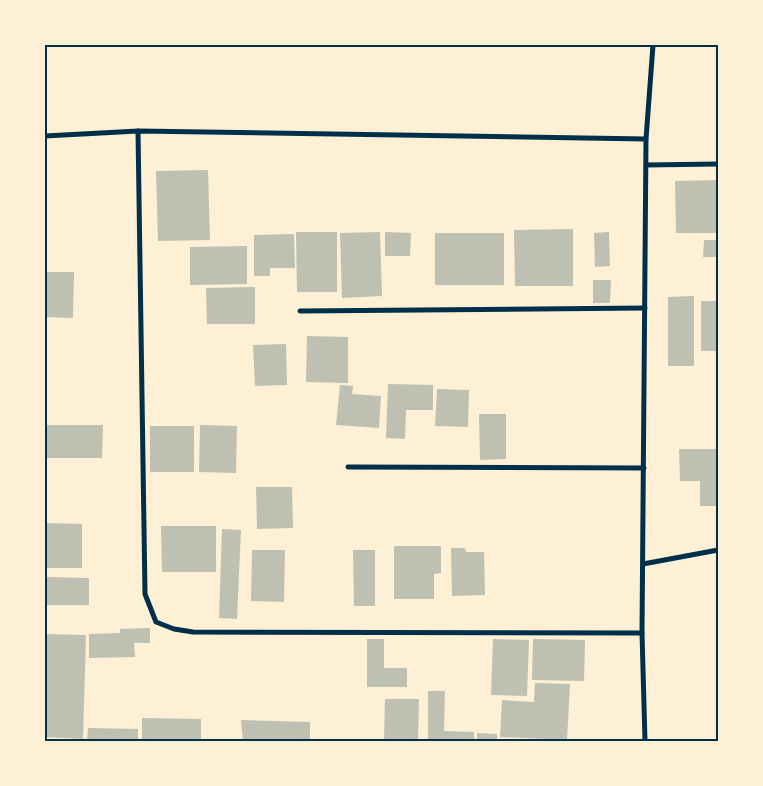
<svg xmlns="http://www.w3.org/2000/svg" width="763" height="786" font-family="Jost,sans-serif">
	<style>
		.building { fill: #bec0b2 }
		.lines { fill: none; stroke-linecap: round; stroke-linejoin: round }
		.minor { stroke: #003049; stroke-width: 5 }
		.neatline { fill: none; stroke: #003049; stroke-width: 2 }
	</style>
	<rect width="100%" height="100%" fill="#fdf0d5"/>
	<g class="building">
		<path d="M 208,170 L 210,240 L 158,241 L 156,171 Z"/>
		<path d="M 718,180 L 718,233 L 676,233 L 675,181 Z"/>
		<path d="M 573,229 L 573,286 L 515,286 L 514,230 Z"/>
		<path d="M 296,232 L 337,232 L 337,292 L 297,292 Z"/>
		<path d="M 380,232 L 382,296 L 342,298 L 340,233 Z"/>
		<path d="M 385,232 L 411,233 L 410,256 L 385,256 Z"/>
		<path d="M 609,232 L 610,266 L 595,267 L 594,233 Z"/>
		<rect x="435" y="233" width="69" height="52"/>
		<path d="M 294,234 L 295,268 L 270,268 L 270,276 L 254,276 L 254,235 Z"/>
		<path d="M 704,240 L 718,240 L 718,257 L 703,257 Z"/>
		<path d="M 247,246 L 247,284 L 190,285 L 190,247 Z"/>
		<path d="M 45,272 L 74,272 L 73,318 L 45,317 Z"/>
		<path d="M 593,280 L 611,280 L 610,303 L 593,303 Z"/>
		<path d="M 255,287 L 255,324 L 207,324 L 206,288 Z"/>
		<path d="M 694,296 L 694,366 L 668,366 L 668,297 Z"/>
		<rect x="701" y="301" width="17" height="50"/>
		<path d="M 307,336 L 348,337 L 348,383 L 306,382 Z"/>
		<path d="M 286,344 L 287,385 L 255,386 L 253,345 Z"/>
		<path d="M 388,384 L 433,385 L 433,410 L 406,410 L 405,439 L 386,438 Z"/>
		<path d="M 340,385 L 353,386 L 352,394 L 381,396 L 379,428 L 336,425 Z"/>
		<path d="M 437,389 L 469,390 L 468,427 L 435,426 Z"/>
		<path d="M 479,414 L 506,414 L 506,459 L 480,460 Z"/>
		<path d="M 45,425 L 103,425 L 102,458 L 45,458 Z"/>
		<path d="M 200,425 L 237,426 L 236,473 L 199,472 Z"/>
		<rect x="150" y="426" width="44" height="46"/>
		<path d="M 679,449 L 718,449 L 718,506 L 700,506 L 700,481 L 680,481 Z"/>
		<path d="M 256,487 L 292,487 L 293,528 L 257,529 Z"/>
		<path d="M 45,523 L 82,524 L 82,568 L 45,568 Z"/>
		<path d="M 161,526 L 216,526 L 216,572 L 162,572 Z"/>
		<path d="M 222,529 L 241,530 L 237,619 L 219,618 Z"/>
		<path d="M 394,546 L 441,546 L 441,573 L 434,574 L 434,599 L 394,599 Z"/>
		<path d="M 451,548 L 465,548 L 466,552 L 484,552 L 485,595 L 452,596 Z"/>
		<path d="M 252,550 L 285,550 L 284,602 L 251,601 Z"/>
		<path d="M 353,550 L 375,550 L 375,606 L 354,606 Z"/>
		<path d="M 45,577 L 89,578 L 89,605 L 45,605 Z"/>
		<path d="M 150,628 L 150,643 L 134,643 L 135,657 L 89,658 L 89,634 L 120,633 L 120,629 Z"/>
		<path d="M 45,634 L 86,635 L 83,739 L 45,737 Z"/>
		<path d="M 367,639 L 384,639 L 384,668 L 407,668 L 407,687 L 367,687 Z"/>
		<path d="M 493,639 L 529,640 L 527,696 L 491,695 Z"/>
		<path d="M 533,639 L 585,640 L 584,681 L 532,680 Z"/>
		<path d="M 535,683 L 570,684 L 567,740 L 500,737 L 502,700 L 534,702 Z"/>
		<path d="M 428,691 L 445,691 L 444,731 L 474,732 L 474,741 L 428,741 Z"/>
		<path d="M 385,699 L 419,699 L 418,741 L 384,741 Z"/>
		<path d="M 142,718 L 201,719 L 201,741 L 142,741 Z"/>
		<path d="M 241,720 L 310,722 L 310,741 L 243,741 Z"/>
		<path d="M 88,728 L 138,729 L 138,741 L 87,741 Z"/>
		<path d="M 477,733 L 497,734 L 497,741 L 477,741 Z"/>
	</g>
	<g class="lines">
		<g class="minor">
			<path d="M 138,131 L 145,594 L 156,622 L 174,629 L 193,632 L 642,633"/>
			<path d="M 45,136 L 138,131 L 646,139"/>
			<path d="M 646,165 L 718,164"/>
			<path d="M 300,311 L 645,308"/>
			<path d="M 348,467 L 644,468"/>
			<path d="M 643,564 L 718,550"/>
			<path d="M 645,741 L 642,633 L 646,139 L 653,45"/>
		</g>
	</g>
	<rect width="763" height="786" fill="none" stroke="#fdf0d5" stroke-width="92"/>
	<rect x="46" y="46" width="671" height="694" class="neatline"/>
</svg>
